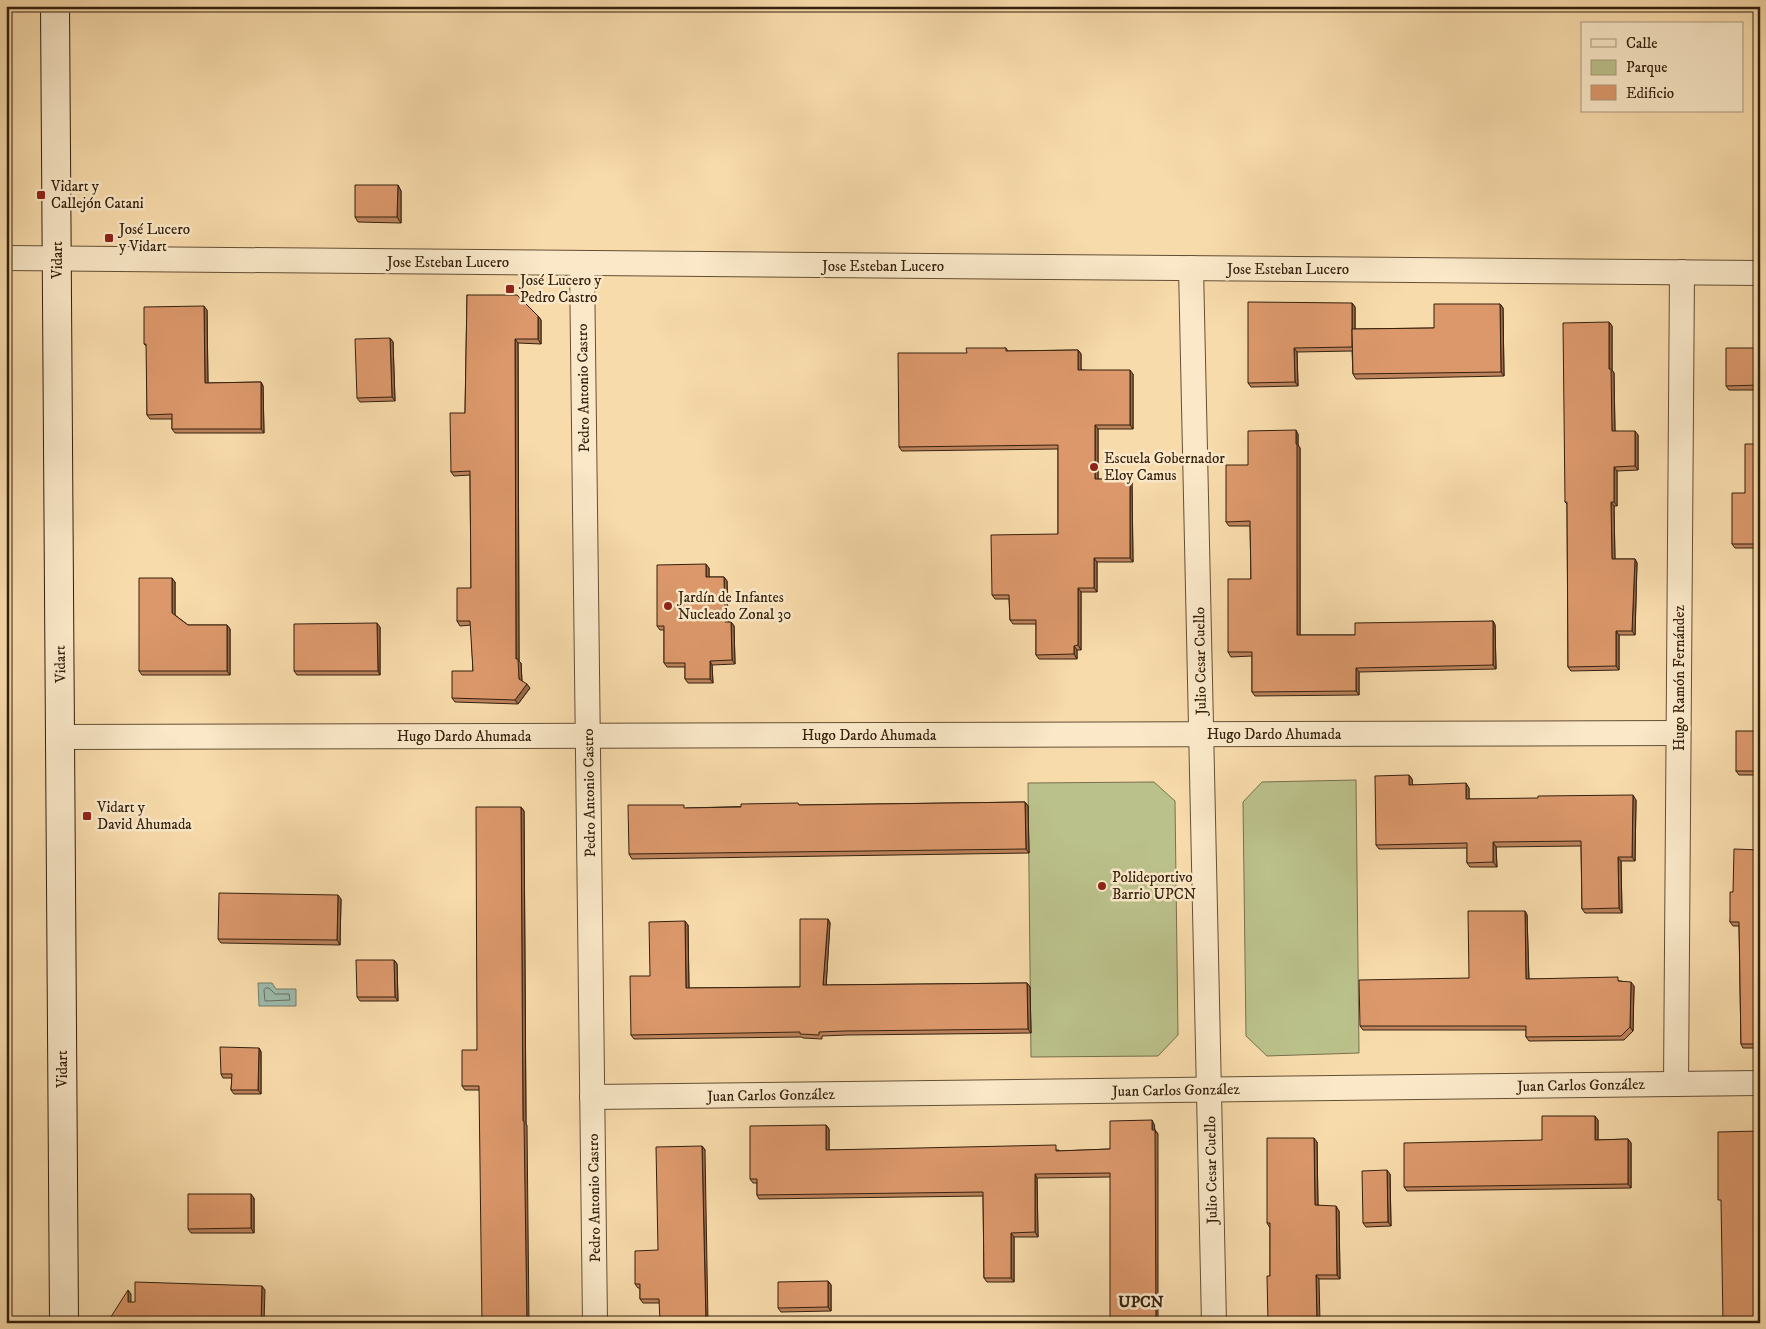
<svg xmlns="http://www.w3.org/2000/svg" width="1766" height="1329" font-family="'IM FELL DW Pica',serif">
	<style>
		.green { fill: #bbc18b; stroke: #78704c }
		.water { fill: #9dbbad; stroke: #737d6d }
		.lines { fill: none; stroke-linecap: round; stroke-linejoin: round }
		.shore { stroke: #686e5d; stroke-width: 1 }
		.street-casing { stroke: #654f34; stroke-width: 26 }
		.secondary-casing { stroke: #34200d; stroke-width: 30 }
		.street { stroke: #fae8c8; stroke-width: 24 }
		.secondary { stroke: #fae8c8; stroke-width: 28 }
		.wall { fill: #bd835c; stroke: #34200d }
		.shaded-wall { fill: #9a6a4b; stroke: #34200d }
		.building { fill: #dc986b; stroke: #34200d }
		.poi-dot { fill: #8f2418; stroke: #fae8c8; stroke-width: 2 }
		.labels { text-anchor: middle; stroke-width: 5; stroke-linejoin: round; paint-order: stroke }
		.poi-label { font-size: 15px; fill: #34200d; stroke: #fae8c8; text-anchor: start }
		.street-label { font-size: 15px; fill: #34200d; stroke: #fae8c8 }
		.neighbourhood-label { font-size: 16px; font-weight: bold; fill: #34200d; stroke: #fae8c8 }
	</style>
	<rect width="100%" height="100%" fill="#f8dbab"/>
	<filter id="stains"><feTurbulence type="fractalNoise" baseFrequency=".004" numOctaves="4"/><feColorMatrix values="0 0 0 0 .2 0 0 0 0 .09 0 0 0 0 .02 0 0 0 .5 -.17"/></filter>
	<radialGradient id="worn" r=".72"><stop offset=".6" stop-color="#630" stop-opacity="0"/><stop offset="1" stop-color="#630" stop-opacity=".3"/></radialGradient>
	<g class="green">
		<path d="M 1356,780 L 1359,1053 L 1267,1056 L 1246,1036 L 1243,802 L 1262,782 Z"/>
		<path d="M 1154,782 L 1175,801 L 1178,1035 L 1158,1056 L 1031,1057 L 1028,783 Z"/>
	</g>
	<path class="water" d="M 258,983 L 272,983 L 276,989 L 296,989 L 296,1006 L 259,1006 Z"/>
	<g class="lines">
		<path class="shore" d="M 266,988 L 269,988 L 275,994 L 289,994 L 290,1000 L 265,1001 L 264,990 Z"/>
		<defs>
			<g id="street">
				<path d="M 6,258 L 1760,273"/>
				<path d="M 582,264 L 595,1323"/>
				<path d="M 1191,268 L 1214,1323"/>
				<path d="M 60,737 L 1678,733"/>
				<path d="M 1676,1084 L 1682,272"/>
				<path d="M 592,1097 L 1760,1083"/>
			</g>
			<path id="secondary" d="M 55,6 L 64,1323"/>
		</defs>
		<use href="#street" class="street-casing"/>
		<use href="#secondary" class="secondary-casing"/>
		<use href="#street" class="street"/>
		<use href="#secondary" class="secondary"/>
	</g>
	<g class="wall">
		<path d="M 398,185 L 401,191 L 401,223 L 358,222 L 355,217 Z"/>
		<path d="M 467,295 L 538,316 L 541,320 L 541,344 L 518,343 L 519,661 L 521,663 L 522,681 L 530,688 L 518,704 L 455,702 L 452,698 L 473,671 L 471,625 L 460,626 L 457,621 L 471,588 L 470,475 L 454,476 L 451,472 L 465,413 Z"/>
		<path d="M 1352,303 L 1355,307 L 1355,329 L 1434,328 L 1500,304 L 1503,308 L 1504,376 L 1356,379 L 1353,374 L 1352,351 L 1297,352 L 1298,386 L 1251,387 L 1248,383 Z"/>
		<path d="M 207,310 L 208,383 L 261,382 L 263,386 L 264,433 L 175,433 L 172,429 L 172,419 L 150,419 L 147,415 L 147,347 L 144,344 Z"/>
		<path d="M 1609,322 L 1612,326 L 1612,370 L 1614,373 L 1615,431 L 1638,435 L 1638,470 L 1617,471 L 1617,506 L 1614,506 L 1615,559 L 1635,559 L 1637,563 L 1635,635 L 1619,635 L 1619,670 L 1571,671 L 1568,667 L 1567,504 L 1565,502 Z"/>
		<path d="M 390,338 L 393,342 L 395,401 L 360,402 L 357,398 Z"/>
		<path d="M 1006,348 L 1008,351 L 1078,350 L 1081,354 L 1081,370 L 1133,374 L 1133,429 L 1098,429 L 1098,479 L 1132,483 L 1133,562 L 1097,562 L 1097,592 L 1081,592 L 1081,650 L 1077,650 L 1077,659 L 1039,659 L 1036,655 L 1036,624 L 1013,624 L 1010,620 L 1009,599 L 995,599 L 992,595 L 1058,534 L 1058,449 L 902,451 L 899,447 L 967,353 Z"/>
		<path d="M 1760,348 L 1760,390 L 1729,390 L 1726,386 Z"/>
		<path d="M 1298,434 L 1298,445 L 1300,448 L 1300,635 L 1355,635 L 1493,621 L 1495,625 L 1496,669 L 1359,672 L 1359,695 L 1255,696 L 1252,692 L 1252,656 L 1231,657 L 1228,652 L 1251,579 L 1250,526 L 1229,526 L 1226,522 L 1248,465 Z"/>
		<path d="M 1760,444 L 1760,548 L 1735,548 L 1732,544 L 1745,493 Z"/>
		<path d="M 709,568 L 709,577 L 724,577 L 727,581 L 728,622 L 731,622 L 734,626 L 735,664 L 712,665 L 713,683 L 688,683 L 685,679 L 685,667 L 667,667 L 664,663 L 664,630 L 660,630 L 657,626 Z"/>
		<path d="M 175,582 L 175,615 L 188,625 L 227,625 L 230,629 L 230,675 L 142,675 L 139,671 Z"/>
		<path d="M 380,627 L 380,675 L 297,675 L 294,671 Z"/>
		<path d="M 1760,731 L 1760,775 L 1739,775 L 1736,771 Z"/>
		<path d="M 1409,775 L 1412,779 L 1412,785 L 1469,788 L 1469,799 L 1636,800 L 1635,861 L 1621,861 L 1622,913 L 1585,913 L 1582,909 L 1581,846 L 1496,847 L 1497,867 L 1470,867 L 1467,863 L 1467,848 L 1379,849 L 1376,845 Z"/>
		<path d="M 1025,802 L 1028,806 L 1029,853 L 632,859 L 629,854 L 686,808 L 800,805 Z"/>
		<path d="M 521,807 L 524,811 L 526,1124 L 527,1125 L 479,1090 L 465,1090 L 462,1086 L 477,1050 Z"/>
		<path d="M 1760,850 L 1760,1048 L 1743,1048 L 1741,1044 L 1739,926 L 1733,926 L 1730,922 L 1733,892 Z"/>
		<path d="M 341,899 L 340,945 L 221,943 L 218,939 Z"/>
		<path d="M 1525,911 L 1527,915 L 1529,979 L 1621,981 L 1634,986 L 1633,1031 L 1624,1040 L 1529,1041 L 1526,1037 L 1526,1030 L 1363,1030 L 1360,1026 L 1469,978 Z"/>
		<path d="M 828,919 L 830,923 L 826,985 L 1027,983 L 1030,987 L 1031,1033 L 847,1035 L 822,1036 L 822,1039 L 803,1038 L 802,1037 L 634,1039 L 631,1035 L 650,976 L 688,925 L 689,988 L 800,987 Z"/>
		<path d="M 394,960 L 397,964 L 398,1001 L 360,1001 L 357,997 Z"/>
		<path d="M 259,1048 L 261,1052 L 261,1094 L 234,1094 L 231,1090 L 232,1078 L 223,1078 L 221,1074 Z"/>
		<path d="M 1598,1120 L 1598,1140 L 1628,1139 L 1631,1143 L 1631,1188 L 1407,1191 L 1404,1187 L 1542,1140 Z"/>
		<path d="M 1154,1124 L 1155,1130 L 1158,1134 L 1110,1177 L 1037,1178 L 1038,1237 L 1014,1237 L 1014,1282 L 987,1282 L 984,1278 L 983,1196 L 759,1199 L 757,1195 L 757,1183 L 753,1183 L 750,1179 L 826,1125 L 829,1129 L 829,1150 L 1059,1150 L 1059,1151 L 1110,1149 Z"/>
		<path d="M 1317,1142 L 1318,1205 L 1339,1211 L 1340,1279 L 1319,1279 L 1270,1276 L 1270,1228 L 1267,1223 Z"/>
		<path d="M 702,1146 L 705,1150 L 659,1303 L 643,1303 L 640,1299 L 640,1288 L 638,1288 L 635,1284 L 658,1250 Z"/>
		<path d="M 1390,1174 L 1391,1226 L 1366,1227 L 1363,1223 Z"/>
		<path d="M 254,1198 L 254,1233 L 191,1233 L 188,1229 Z"/>
		<path d="M 828,1281 L 831,1285 L 831,1311 L 781,1312 L 778,1308 Z"/>
	</g>
	<g class="shaded-wall">
		<path d="M 398,185 L 401,191 L 401,223 L 397,217 Z"/>
		<path d="M 1352,303 L 1355,307 L 1355,351 L 1352,347 Z"/>
		<path d="M 1500,304 L 1503,308 L 1504,376 L 1501,372 Z"/>
		<path d="M 204,306 L 207,310 L 208,387 L 205,383 Z"/>
		<path d="M 538,316 L 541,320 L 541,344 L 538,339 Z"/>
		<path d="M 1609,322 L 1612,326 L 1612,370 L 1614,373 L 1615,435 L 1612,431 L 1609,369 Z"/>
		<path d="M 390,338 L 393,342 L 395,401 L 392,397 Z"/>
		<path d="M 515,339 L 518,343 L 519,661 L 521,663 L 522,683 L 519,679 L 516,659 Z"/>
		<path d="M 1294,348 L 1297,352 L 1298,386 L 1295,382 Z"/>
		<path d="M 1078,350 L 1081,354 L 1081,374 L 1078,370 Z"/>
		<path d="M 1130,370 L 1133,374 L 1133,429 L 1130,425 Z"/>
		<path d="M 261,382 L 263,386 L 264,433 L 261,429 Z"/>
		<path d="M 1095,425 L 1098,429 L 1098,483 L 1095,479 Z"/>
		<path d="M 1296,430 L 1298,434 L 1298,445 L 1300,448 L 1300,639 L 1297,635 Z"/>
		<path d="M 1635,431 L 1638,435 L 1638,470 L 1635,466 Z"/>
		<path d="M 1614,467 L 1617,471 L 1617,506 L 1614,502 Z"/>
		<path d="M 1130,479 L 1132,483 L 1133,562 L 1130,558 Z"/>
		<path d="M 1611,502 L 1614,506 L 1615,563 L 1612,559 Z"/>
		<path d="M 1094,558 L 1097,562 L 1097,592 L 1094,588 Z"/>
		<path d="M 1635,559 L 1637,563 L 1635,635 L 1632,631 Z"/>
		<path d="M 706,564 L 709,568 L 709,581 L 706,577 Z"/>
		<path d="M 724,577 L 727,581 L 728,626 L 725,622 Z"/>
		<path d="M 172,578 L 175,582 L 175,617 L 172,613 Z"/>
		<path d="M 1078,588 L 1081,592 L 1081,650 L 1078,645 Z"/>
		<path d="M 1493,621 L 1495,625 L 1496,669 L 1493,665 Z"/>
		<path d="M 731,622 L 734,626 L 735,664 L 732,660 Z"/>
		<path d="M 377,623 L 380,627 L 380,675 L 378,671 Z"/>
		<path d="M 227,625 L 230,629 L 230,675 L 227,671 Z"/>
		<path d="M 1616,631 L 1619,635 L 1619,670 L 1616,666 Z"/>
		<path d="M 1074,646 L 1077,650 L 1077,659 L 1074,654 Z"/>
		<path d="M 710,661 L 712,665 L 713,683 L 710,679 Z"/>
		<path d="M 1356,668 L 1359,672 L 1359,695 L 1356,691 Z"/>
		<path d="M 527,684 L 530,688 L 518,704 L 515,700 Z"/>
		<path d="M 1409,775 L 1412,779 L 1413,790 L 1409,785 Z"/>
		<path d="M 1466,783 L 1469,788 L 1469,803 L 1466,799 Z"/>
		<path d="M 1633,795 L 1636,800 L 1635,861 L 1632,857 Z"/>
		<path d="M 1025,802 L 1028,806 L 1029,853 L 1026,849 Z"/>
		<path d="M 521,807 L 524,811 L 526,1124 L 527,1125 L 529,1323 L 527,1323 L 523,1121 Z"/>
		<path d="M 1493,842 L 1496,847 L 1497,867 L 1493,862 Z"/>
		<path d="M 1618,857 L 1621,861 L 1622,913 L 1619,908 Z"/>
		<path d="M 338,895 L 341,899 L 340,945 L 337,940 Z"/>
		<path d="M 1525,911 L 1527,915 L 1529,983 L 1526,979 Z"/>
		<path d="M 828,919 L 830,923 L 826,989 L 823,985 Z"/>
		<path d="M 685,921 L 688,925 L 689,992 L 686,988 Z"/>
		<path d="M 394,960 L 397,964 L 398,1001 L 395,997 Z"/>
		<path d="M 1631,982 L 1634,986 L 1633,1031 L 1630,1027 Z"/>
		<path d="M 1027,983 L 1030,987 L 1031,1033 L 1028,1029 Z"/>
		<path d="M 259,1048 L 261,1052 L 261,1094 L 258,1090 Z"/>
		<path d="M 1595,1116 L 1598,1120 L 1598,1144 L 1595,1140 Z"/>
		<path d="M 1152,1120 L 1154,1124 L 1155,1133 L 1155,1130 L 1158,1134 L 1158,1323 L 1156,1323 Z"/>
		<path d="M 826,1125 L 829,1129 L 829,1154 L 826,1150 Z"/>
		<path d="M 1314,1138 L 1317,1142 L 1318,1209 L 1315,1205 Z"/>
		<path d="M 1628,1139 L 1631,1143 L 1631,1188 L 1628,1184 Z"/>
		<path d="M 702,1146 L 705,1150 L 708,1323 L 706,1323 Z"/>
		<path d="M 1387,1170 L 1390,1174 L 1391,1226 L 1388,1222 Z"/>
		<path d="M 1035,1174 L 1037,1178 L 1038,1237 L 1035,1232 Z"/>
		<path d="M 251,1194 L 254,1198 L 254,1233 L 251,1228 Z"/>
		<path d="M 1336,1206 L 1339,1211 L 1340,1279 L 1337,1275 Z"/>
		<path d="M 1011,1233 L 1014,1237 L 1014,1282 L 1011,1278 Z"/>
		<path d="M 1316,1275 L 1319,1279 L 1320,1323 L 1317,1323 Z"/>
		<path d="M 828,1281 L 831,1285 L 831,1311 L 828,1307 Z"/>
		<path d="M 262,1286 L 265,1290 L 264,1323 L 261,1323 Z"/>
		<path d="M 128,1290 L 131,1294 L 131,1306 L 128,1302 Z"/>
	</g>
	<g class="building">
		<path d="M 355,185 L 398,185 L 397,217 L 355,217 Z"/>
		<path d="M 467,295 L 517,295 L 538,316 L 538,339 L 515,339 L 516,659 L 518,659 L 519,679 L 527,684 L 515,700 L 452,698 L 452,671 L 473,671 L 470,621 L 457,621 L 457,588 L 471,588 L 470,471 L 451,472 L 450,413 L 465,413 Z"/>
		<path d="M 1248,302 L 1352,303 L 1352,347 L 1294,348 L 1295,382 L 1248,383 Z"/>
		<path d="M 1434,304 L 1500,304 L 1501,372 L 1353,374 L 1352,329 L 1434,328 Z"/>
		<path d="M 204,306 L 205,383 L 261,382 L 261,429 L 172,429 L 172,414 L 147,415 L 146,344 L 144,344 L 144,307 Z"/>
		<path d="M 1609,322 L 1609,369 L 1611,369 L 1612,431 L 1635,431 L 1635,466 L 1614,467 L 1614,502 L 1611,502 L 1612,559 L 1635,559 L 1632,631 L 1616,631 L 1616,666 L 1568,667 L 1567,502 L 1565,502 L 1563,323 Z"/>
		<path d="M 390,338 L 392,397 L 357,398 L 355,339 Z"/>
		<path d="M 966,348 L 1006,348 L 1006,351 L 1078,350 L 1078,370 L 1130,370 L 1130,425 L 1095,425 L 1095,479 L 1130,479 L 1130,558 L 1094,558 L 1094,588 L 1078,588 L 1078,645 L 1074,646 L 1074,654 L 1036,655 L 1036,620 L 1010,620 L 1009,595 L 992,595 L 991,535 L 1058,534 L 1058,445 L 899,447 L 898,353 L 967,353 Z"/>
		<path d="M 1726,348 L 1760,348 L 1760,385 L 1726,386 Z"/>
		<path d="M 1296,430 L 1296,444 L 1297,444 L 1297,635 L 1355,635 L 1355,623 L 1493,621 L 1493,665 L 1356,668 L 1356,691 L 1252,692 L 1252,652 L 1228,652 L 1228,579 L 1251,579 L 1250,521 L 1226,522 L 1226,465 L 1248,465 L 1248,431 Z"/>
		<path d="M 1745,444 L 1760,444 L 1760,544 L 1732,544 L 1732,493 L 1745,493 Z"/>
		<path d="M 706,564 L 706,577 L 724,577 L 725,622 L 731,622 L 732,660 L 710,661 L 710,679 L 685,679 L 685,663 L 664,663 L 664,626 L 657,626 L 657,565 Z"/>
		<path d="M 139,578 L 172,578 L 172,613 L 188,625 L 227,625 L 227,671 L 139,671 Z"/>
		<path d="M 377,623 L 378,671 L 294,671 L 294,624 Z"/>
		<rect x="1736" y="731" width="24" height="40"/>
		<path d="M 1409,775 L 1409,785 L 1466,783 L 1466,799 L 1538,798 L 1538,796 L 1633,795 L 1632,857 L 1618,857 L 1619,908 L 1582,909 L 1581,841 L 1493,842 L 1493,862 L 1467,863 L 1467,843 L 1376,845 L 1375,776 Z"/>
		<path d="M 1025,802 L 1026,849 L 629,854 L 628,805 L 684,805 L 684,808 L 741,807 L 741,804 L 798,803 L 799,805 Z"/>
		<path d="M 476,807 L 521,807 L 523,1121 L 524,1121 L 527,1323 L 482,1323 L 479,1086 L 462,1086 L 462,1050 L 477,1050 Z"/>
		<path d="M 1734,849 L 1760,850 L 1760,1044 L 1741,1044 L 1739,922 L 1730,922 L 1730,892 L 1733,892 Z"/>
		<path d="M 219,893 L 338,895 L 337,940 L 218,939 Z"/>
		<path d="M 1468,911 L 1525,911 L 1526,979 L 1618,977 L 1618,981 L 1631,982 L 1630,1027 L 1621,1036 L 1526,1037 L 1526,1026 L 1360,1026 L 1359,980 L 1469,978 Z"/>
		<path d="M 800,919 L 828,919 L 823,985 L 1027,983 L 1028,1029 L 844,1031 L 819,1032 L 819,1035 L 800,1034 L 800,1032 L 631,1035 L 630,976 L 650,976 L 649,922 L 685,921 L 686,988 L 800,987 Z"/>
		<path d="M 356,960 L 394,960 L 395,997 L 357,997 Z"/>
		<path d="M 220,1047 L 259,1048 L 258,1090 L 231,1090 L 232,1074 L 221,1074 Z"/>
		<path d="M 1542,1116 L 1595,1116 L 1595,1140 L 1628,1139 L 1628,1184 L 1404,1187 L 1404,1143 L 1542,1140 Z"/>
		<path d="M 1152,1120 L 1152,1130 L 1155,1130 L 1156,1323 L 1110,1323 L 1110,1173 L 1035,1174 L 1035,1232 L 1011,1233 L 1011,1278 L 984,1278 L 983,1192 L 757,1195 L 757,1179 L 750,1179 L 750,1126 L 826,1125 L 826,1150 L 1056,1145 L 1056,1151 L 1110,1149 L 1110,1121 Z"/>
		<path d="M 1760,1131 L 1760,1323 L 1723,1323 L 1721,1200 L 1718,1200 L 1718,1132 Z"/>
		<path d="M 1267,1138 L 1314,1138 L 1315,1205 L 1336,1206 L 1337,1275 L 1316,1275 L 1317,1323 L 1268,1323 L 1267,1276 L 1270,1276 L 1270,1223 L 1267,1223 Z"/>
		<path d="M 702,1146 L 706,1323 L 660,1323 L 659,1299 L 640,1299 L 640,1284 L 635,1284 L 635,1251 L 658,1250 L 656,1147 Z"/>
		<path d="M 1387,1170 L 1388,1222 L 1363,1223 L 1362,1171 Z"/>
		<path d="M 188,1194 L 251,1194 L 251,1228 L 188,1229 Z"/>
		<path d="M 828,1281 L 828,1307 L 778,1308 L 778,1282 Z"/>
		<path d="M 135,1282 L 262,1286 L 261,1323 L 107,1323 L 128,1290 L 128,1302 L 135,1302 Z"/>
	</g>
	<g class="poi-dot">
		<rect x="36" y="190" width="10" height="10" rx="2.5"/>
		<rect x="104" y="233" width="10" height="10" rx="2.5"/>
		<rect x="505" y="284" width="10" height="10" rx="2.5"/>
		<circle cx="1094" cy="467" r="5"/>
		<circle cx="668" cy="606" r="5"/>
		<rect x="82" y="811" width="10" height="10" rx="2.5"/>
		<circle cx="1102" cy="886" r="5"/>
	</g>
	<g class="labels">
		<g class="poi-label">
			<text x="51" y="191">Vidart y<tspan x="51" dy="17">Callejón Catani</tspan></text>
			<text x="119" y="234">José Lucero<tspan x="119" dy="17">y Vidart</tspan></text>
			<text x="520" y="285">José Lucero y<tspan x="520" dy="17">Pedro Castro</tspan></text>
			<text x="1104" y="463">Escuela Gobernador<tspan x="1104" dy="17">Eloy Camus</tspan></text>
			<text x="678" y="602">Jardín de Infantes<tspan x="678" dy="17">Nucleado Zonal 30</tspan></text>
			<text x="97" y="812">Vidart y<tspan x="97" dy="17">David Ahumada</tspan></text>
			<text x="1112" y="882">Polideportivo<tspan x="1112" dy="17">Barrio UPCN</tspan></text>
		</g>
		<g class="street-label">
			<text transform="translate(57 260) rotate(-90)" y="5">Vidart</text>
			<text x="448" y="267">Jose Esteban Lucero</text>
			<text x="883" y="271">Jose Esteban Lucero</text>
			<text x="1288" y="274">Jose Esteban Lucero</text>
			<text transform="translate(583 388) rotate(-91)" y="5">Pedro Antonio Castro</text>
			<text transform="translate(1200 661) rotate(-91)" y="5">Julio Cesar Cuello</text>
			<text transform="translate(60 664) rotate(-91)" y="5">Vidart</text>
			<text transform="translate(1679 678) rotate(-90)" y="5">Hugo Ramón Fernández</text>
			<text x="1274" y="739">Hugo Dardo Ahumada</text>
			<text x="869" y="740">Hugo Dardo Ahumada</text>
			<text x="464" y="741">Hugo Dardo Ahumada</text>
			<text transform="translate(589 793) rotate(-91)" y="5">Pedro Antonio Castro</text>
			<text transform="translate(62 1069) rotate(-90)" y="5">Vidart</text>
			<text transform="translate(1581 1085) rotate(-1)" y="5">Juan Carlos González</text>
			<text transform="translate(1176 1090) rotate(-1)" y="5">Juan Carlos González</text>
			<text transform="translate(771 1095) rotate(-1)" y="5">Juan Carlos González</text>
			<text transform="translate(1211 1170) rotate(-91)" y="5">Julio Cesar Cuello</text>
			<text transform="translate(594 1198) rotate(-91)" y="5">Pedro Antonio Castro</text>
		</g>
		<g class="neighbourhood-label">
			<text x="1141" y="1307">UPCN</text>
		</g>
	</g>
	<rect width="1766" height="1329" fill="none" stroke="#f8dbab" stroke-width="25"/>
	<rect x="8" y="8" width="1751" height="1314" fill="none" stroke="#34200d" stroke-width="2.5"/>
	<rect x="12" y="12" width="1741" height="1304" fill="none" stroke="#34200d"/>
	<rect x="1581" y="22" width="162" height="90" fill="#fae8c8" stroke="#ab987d"/>
	<rect x="1591" y="39" width="25" height="8" fill="#fae8c8" stroke="#ab987d"/>
	<text x="1626" y="48" font-size="15" fill="#34200d">Calle</text>
	<rect x="1591" y="60" width="25" height="15" fill="#bbc18b" stroke="#ab987d"/>
	<text x="1626" y="72" font-size="15" fill="#34200d">Parque</text>
	<rect x="1591" y="85" width="25" height="15" fill="#dc986b" stroke="#ab987d"/>
	<text x="1626" y="98" font-size="15" fill="#34200d">Edificio</text>
	<rect width="100%" height="100%" filter="url(#stains)"/>
	<rect width="100%" height="100%" fill="url(#worn)"/>
</svg>
